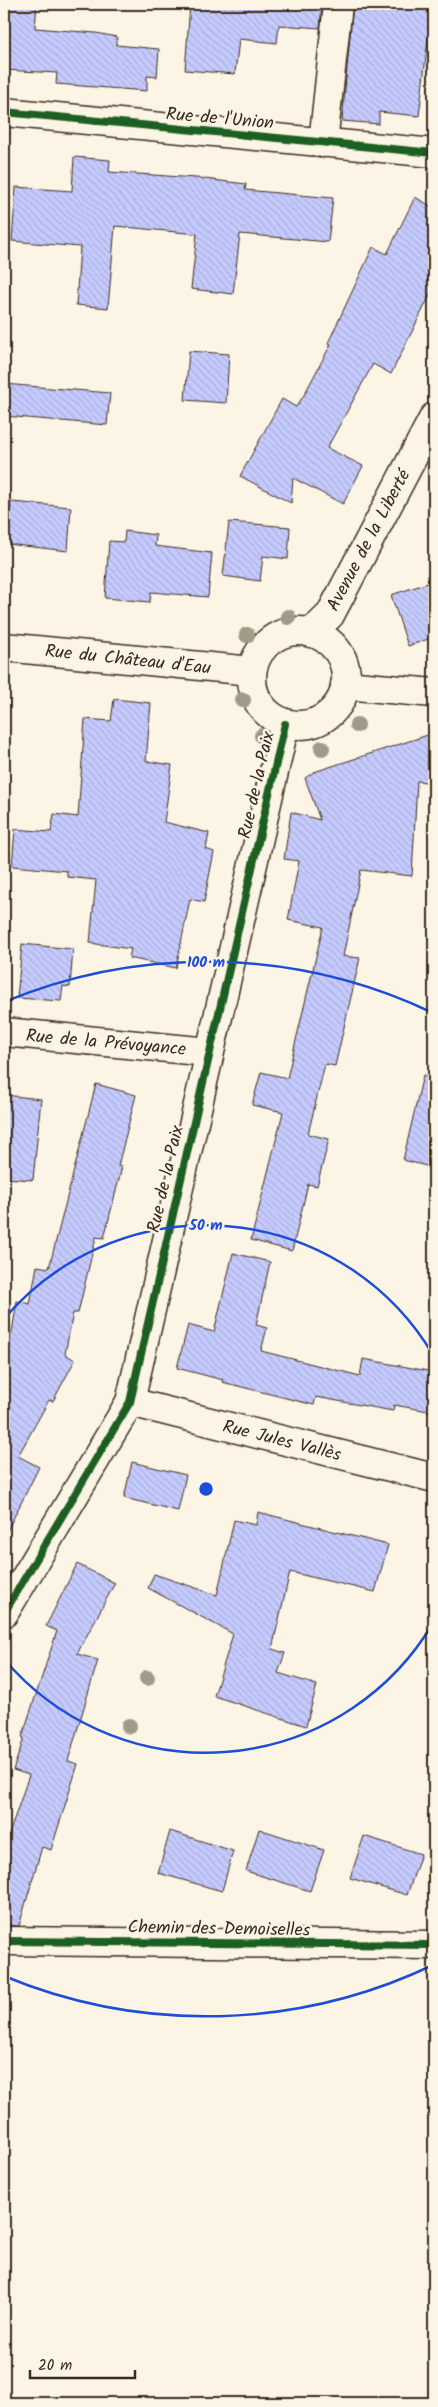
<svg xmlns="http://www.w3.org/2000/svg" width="438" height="2407" font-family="Kalam,sans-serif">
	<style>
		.building { fill: url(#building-back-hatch); stroke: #3b2a1e }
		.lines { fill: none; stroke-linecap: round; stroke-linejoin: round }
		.minor-casing { stroke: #3b2a1e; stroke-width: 31 }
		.minor { stroke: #fcf5e5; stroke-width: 28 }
		.cycleway-casing { stroke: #fcf5e5; stroke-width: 11 }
		.cycleway { stroke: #1b5e20; stroke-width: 8 }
		.tree { fill: #9e9b89 }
		.ring { fill: none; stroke: #1d4ed8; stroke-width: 2.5 }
		.labels { text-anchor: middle; stroke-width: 5; stroke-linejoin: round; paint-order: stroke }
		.street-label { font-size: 18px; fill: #3b2a1e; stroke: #fcf5e5 }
		.centre { fill: #1d4ed8; stroke: #fcf5e5; stroke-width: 2.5 }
		.ring-label { font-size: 15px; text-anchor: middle; font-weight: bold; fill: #1d4ed8; stroke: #fcf5e5; stroke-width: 5; stroke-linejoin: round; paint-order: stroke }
	</style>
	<defs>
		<pattern id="building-back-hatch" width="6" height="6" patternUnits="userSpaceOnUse" patternTransform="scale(1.25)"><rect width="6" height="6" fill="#c6cbfe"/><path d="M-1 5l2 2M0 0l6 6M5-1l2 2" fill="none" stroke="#abaed9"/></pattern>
	</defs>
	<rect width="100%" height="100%" fill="#fcf5e5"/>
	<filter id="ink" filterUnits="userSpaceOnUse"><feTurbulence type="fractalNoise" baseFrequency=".02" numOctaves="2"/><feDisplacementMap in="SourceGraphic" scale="10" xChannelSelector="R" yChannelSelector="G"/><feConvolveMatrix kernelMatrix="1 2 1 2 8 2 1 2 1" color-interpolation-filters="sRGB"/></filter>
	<g filter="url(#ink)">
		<g class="building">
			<path d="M 4,4 L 37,4 L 35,28 L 96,33 L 117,37 L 116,45 L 159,49 L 157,77 L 147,76 L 147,91 L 56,84 L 57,73 L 4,70 Z"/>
			<path d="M 190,4 L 322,4 L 320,28 L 279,25 L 277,43 L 239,39 L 235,74 L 185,70 Z"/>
			<path d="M 353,4 L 434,4 L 434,40 L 428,39 L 419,116 L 379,112 L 379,124 L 342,121 Z"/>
			<path d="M 74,157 L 110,160 L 109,172 L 196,178 L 246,184 L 245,190 L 333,198 L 328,242 L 240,234 L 233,294 L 191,289 L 197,234 L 115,226 L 108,308 L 76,305 L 80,247 L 12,241 L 16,187 L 72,191 Z"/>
			<path d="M 415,197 L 434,208 L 434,287 L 391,374 L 373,364 L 327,448 L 363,466 L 343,504 L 293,478 L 291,503 L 240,476 L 282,399 L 296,407 L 304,395 L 331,344 L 328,343 L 373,247 L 387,254 Z"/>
			<path d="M 189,351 L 229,354 L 226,403 L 185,400 Z"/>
			<path d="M 4,384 L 110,393 L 107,425 L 4,416 Z"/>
			<path d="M 11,502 L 71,507 L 68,551 L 7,544 Z"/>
			<path d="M 229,522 L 290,527 L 288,559 L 263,556 L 260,581 L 223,576 Z"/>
			<path d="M 125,531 L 156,535 L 155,546 L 212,553 L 208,597 L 151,592 L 150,602 L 105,598 L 109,541 L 124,542 Z"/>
			<path d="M 434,581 L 434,637 L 408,646 L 391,595 Z"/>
			<path d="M 114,699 L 151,703 L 146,761 L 172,765 L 164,822 L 209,833 L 206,849 L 214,852 L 204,902 L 190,899 L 176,968 L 129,958 L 131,949 L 90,943 L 96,880 L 67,877 L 67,871 L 12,866 L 15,829 L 51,832 L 54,814 L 78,817 L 85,719 L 111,721 Z"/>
			<path d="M 434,733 L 434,783 L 417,781 L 412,876 L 361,870 L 343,956 L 360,958 L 335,1066 L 325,1064 L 308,1134 L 329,1139 L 317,1186 L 308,1184 L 292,1251 L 251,1240 L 283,1112 L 252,1105 L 261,1072 L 287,1078 L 323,927 L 288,920 L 299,861 L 284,859 L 291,812 L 320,820 L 305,778 L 314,772 Z"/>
			<path d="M 22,944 L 73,949 L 70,987 L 63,986 L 61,1001 L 17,998 Z"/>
			<path d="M 423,1075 L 434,1076 L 434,1168 L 403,1160 Z"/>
			<path d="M 96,1084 L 136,1095 L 118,1166 L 122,1167 L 104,1238 L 96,1237 L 78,1313 L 73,1313 L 65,1354 L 75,1360 L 53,1401 L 49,1400 L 18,1456 L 39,1467 L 4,1537 L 4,1349 L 12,1332 L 17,1301 L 30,1304 L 37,1266 L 49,1268 Z"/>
			<path d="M 4,1095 L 41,1099 L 33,1180 L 4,1178 L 7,1142 L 4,1142 Z"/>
			<path d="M 233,1253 L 270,1262 L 256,1325 L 267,1328 L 261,1351 L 360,1376 L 363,1359 L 434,1372 L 434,1412 L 394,1405 L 393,1411 L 316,1397 L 314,1405 L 222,1382 L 223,1380 L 177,1368 L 188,1325 L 214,1332 Z"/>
			<path d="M 132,1462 L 186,1475 L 178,1511 L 124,1498 Z"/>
			<path d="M 258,1512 L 388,1545 L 375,1592 L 290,1572 L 272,1649 L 285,1653 L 278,1673 L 317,1685 L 306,1726 L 214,1696 L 233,1634 L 148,1588 L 154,1574 L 217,1595 L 234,1520 L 256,1525 Z"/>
			<path d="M 77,1564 L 115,1583 L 77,1654 L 98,1660 L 68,1761 L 78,1764 L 51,1850 L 42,1847 L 19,1926 L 4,1925 L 4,1849 L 29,1775 L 13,1770 L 24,1738 L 22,1737 L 57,1631 L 46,1626 Z"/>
			<path d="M 259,1829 L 324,1850 L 310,1891 L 246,1871 Z"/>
			<path d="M 170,1831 L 233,1851 L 222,1891 L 158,1873 Z"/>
			<path d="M 364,1836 L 421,1854 L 407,1895 L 350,1878 Z"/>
		</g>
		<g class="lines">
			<defs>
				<g id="minor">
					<path d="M 4,112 L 434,153"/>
					<path d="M 323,143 L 338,4"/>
					<circle cx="299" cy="678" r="47"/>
					<path d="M 311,633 L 330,615 L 434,417"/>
					<path d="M 4,647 L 252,671"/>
					<path d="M 345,685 L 434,693"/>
					<path d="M 4,1032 L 209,1052"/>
					<path d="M 130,1402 L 434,1478"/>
					<path d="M 4,1613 L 130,1402 L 285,724"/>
					<path d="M 4,1941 L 434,1945"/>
				</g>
			</defs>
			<use href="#minor" class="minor-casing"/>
			<use href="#minor" class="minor"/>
			<defs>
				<g id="cycleway">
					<path d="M 4,112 L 434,153"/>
					<path d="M 4,1613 L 130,1402 L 285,724"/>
					<path d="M 4,1941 L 434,1945"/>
				</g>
			</defs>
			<use href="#cycleway" class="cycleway-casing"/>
			<use href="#cycleway" class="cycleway"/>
		</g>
		<g class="tree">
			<circle cx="288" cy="617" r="8"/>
			<circle cx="247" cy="635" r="8"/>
			<circle cx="243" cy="700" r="8"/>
			<circle cx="357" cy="725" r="8"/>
			<circle cx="262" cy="736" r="8"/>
			<circle cx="322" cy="748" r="8"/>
			<circle cx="147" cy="1678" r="8"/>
			<circle cx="129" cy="1726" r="8"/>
		</g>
	</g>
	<g class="ring">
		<path d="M433 1623A264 264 0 0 1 4 1659M4 1319A264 264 0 0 1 433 1355"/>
		<path d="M433 1965A527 527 0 0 1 4 1976M4 1002A527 527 0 0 1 433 1013"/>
	</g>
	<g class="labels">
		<g class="street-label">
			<text transform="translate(220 118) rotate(5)" y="6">Rue de l'Union</text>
			<text transform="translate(368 540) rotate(-62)" y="6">Avenue de la Liberté</text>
			<text transform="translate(128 659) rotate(6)" y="6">Rue du Château d'Eau</text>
			<text transform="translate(256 785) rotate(-77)" y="6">Rue de la Paix</text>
			<text transform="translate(106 1042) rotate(5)" y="6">Rue de la Prévoyance</text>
			<text transform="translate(165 1179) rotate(-77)" y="6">Rue de la Paix</text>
			<text transform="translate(282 1440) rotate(14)" y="6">Rue Jules Vallès</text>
			<text transform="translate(219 1928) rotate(1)" y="6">Chemin des Demoiselles</text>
		</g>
	</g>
	<circle cx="206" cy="1489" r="8" class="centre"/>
	<g class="ring-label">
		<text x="206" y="967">100 m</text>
		<text x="206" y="1230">50 m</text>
	</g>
	<rect width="438" height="2407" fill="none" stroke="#fcf5e5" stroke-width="20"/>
	<rect x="10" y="10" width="418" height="2387" fill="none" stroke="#3b2a1e" stroke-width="2" filter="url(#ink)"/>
	<path d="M30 2370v8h105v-8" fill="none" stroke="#3b2a1e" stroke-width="2.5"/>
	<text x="38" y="2370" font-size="15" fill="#3b2a1e" stroke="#fcf5e5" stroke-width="4" paint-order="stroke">20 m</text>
</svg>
